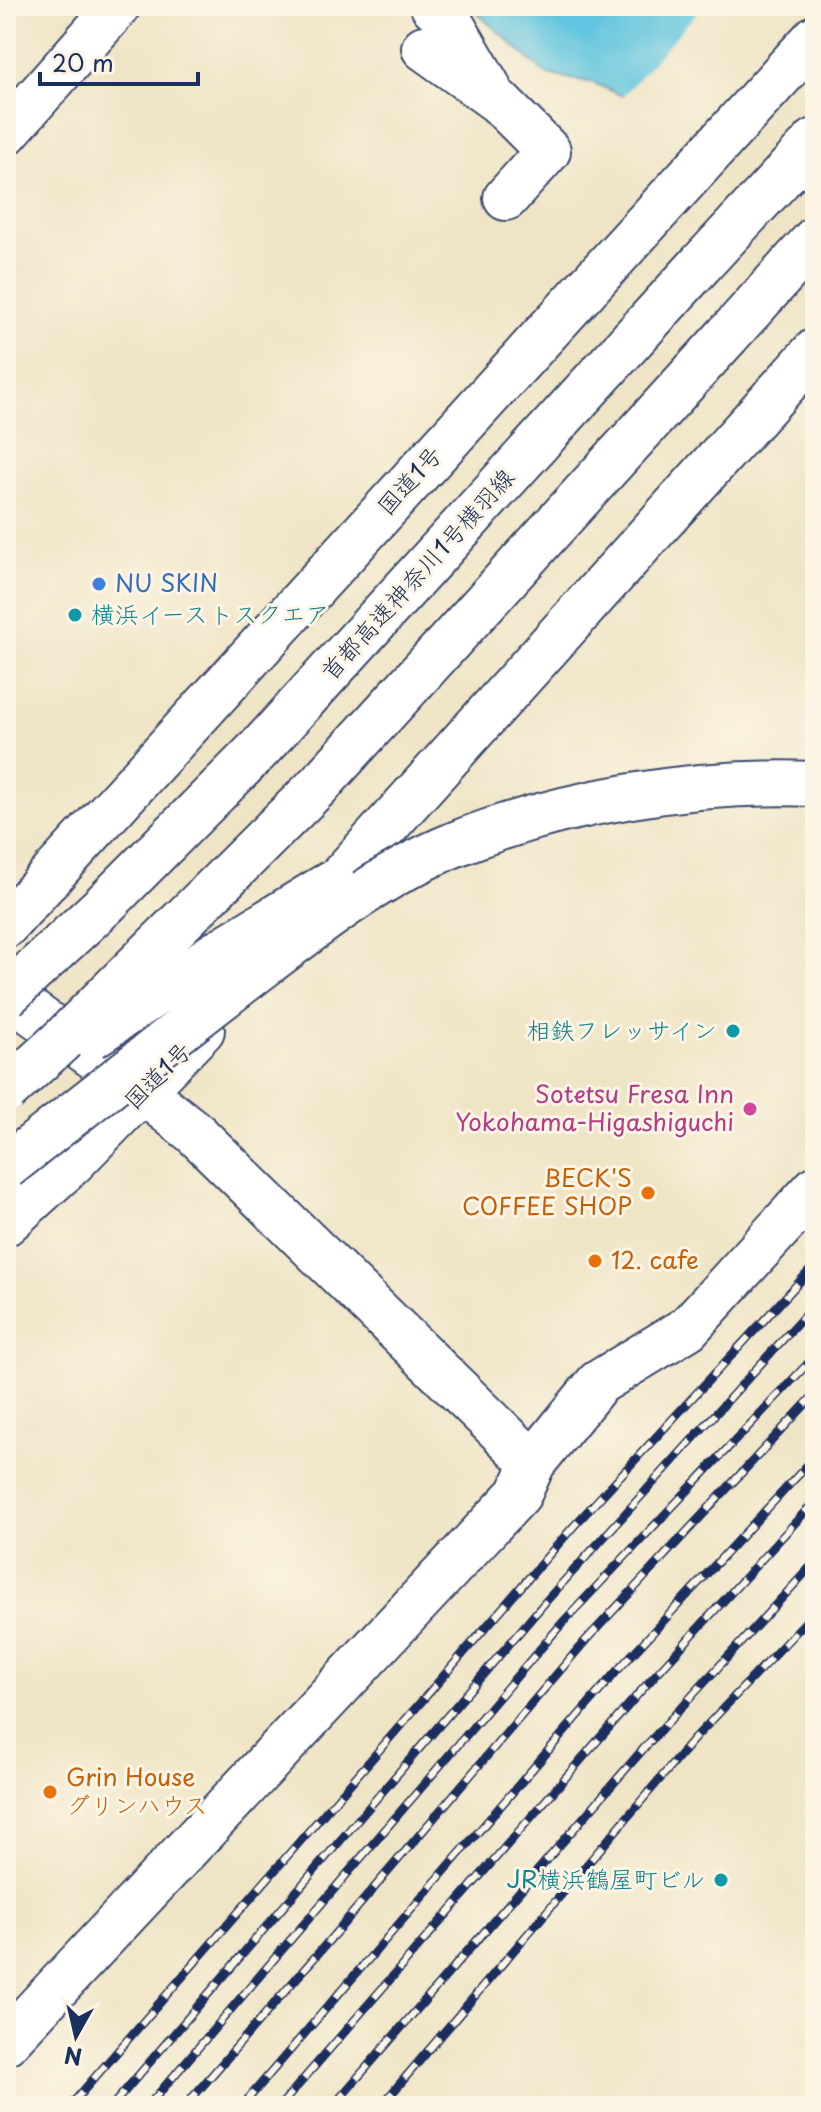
<svg xmlns="http://www.w3.org/2000/svg" width="821" height="2112" font-family="'Playpen Sans','Klee One',sans-serif">
	<style>
		.water { fill: #61c5df; stroke: #3e7a9e; stroke-width: 2 }
		.pier { fill: #efe4c5 }
		.lines { fill: none; stroke-linecap: round; stroke-linejoin: round }
		.street-casing { stroke: #3b4a6d; stroke-width: 48 }
		.secondary-casing { stroke: #3b4a6d; stroke-width: 48 }
		.highway-casing { stroke: #3b4a6d; stroke-width: 48 }
		.street { stroke: #fff; stroke-width: 44 }
		.secondary { stroke: #fff; stroke-width: 44 }
		.highway { stroke: #fff; stroke-width: 44 }
		.rail-casing { stroke: #1b2f5e; stroke-width: 9 }
		.rail { stroke: #fcf5e5; stroke-width: 6; stroke-dasharray: 18; stroke-linecap: butt }
		.highway-bridge-casing { stroke: #3b4a6d; stroke-width: 48; stroke-linecap: butt }
		.highway-bridge { stroke: #fff; stroke-width: 44 }
		.shop-dot { fill: #3f7fe0; stroke: #fcf5e5; stroke-width: 3 }
		.culture-dot { fill: #0f9aa8; stroke: #fcf5e5; stroke-width: 3 }
		.hotel-dot { fill: #d1479c; stroke: #fcf5e5; stroke-width: 3 }
		.food-dot { fill: #e8710a; stroke: #fcf5e5; stroke-width: 3 }
		.labels { text-anchor: middle; stroke-width: 6; stroke-linejoin: round; paint-order: stroke }
		.street-label { font-size: 24px; fill: #1b2f5e; stroke: #fcf5e5 }
		.shop-label { font-size: 24px; fill: #366cbe; stroke: #fcf5e5; text-anchor: start }
		.culture-label { font-size: 24px; fill: #0d838f; stroke: #fcf5e5; text-anchor: end }
		.hotel-label { font-size: 24px; fill: #b23c85; stroke: #fcf5e5; text-anchor: end }
		.food-label { font-size: 24px; fill: #c56008; stroke: #fcf5e5; text-anchor: start }
	</style>
	<rect width="100%" height="100%" fill="#fcf5e5"/>
	<filter id="ink" filterUnits="userSpaceOnUse"><feTurbulence type="fractalNoise" baseFrequency=".0125" numOctaves="2"/><feDisplacementMap in="SourceGraphic" scale="16" xChannelSelector="R" yChannelSelector="G"/><feConvolveMatrix kernelMatrix="1 2 1 2 8 2 1 2 1" color-interpolation-filters="sRGB"/></filter>
	<filter id="wash" filterUnits="userSpaceOnUse"><feTurbulence type="fractalNoise" baseFrequency=".006" numOctaves="4" result="noise"/><feDisplacementMap in="SourceGraphic" scale="32" xChannelSelector="R" yChannelSelector="G"/><feGaussianBlur stdDeviation="1.8" result="paint"/><feColorMatrix in="noise" values="0 0 0 0 0 0 0 0 0 0 0 0 0 0 0 0 0 1.4 0 .05"/><feComposite in="paint" operator="in"/></filter>
	<g filter="url(#wash)">
		<rect width="100%" height="100%" fill="#efe4c5"/>
		<path class="water" d="M 469,6 L 815,6 L 631,100 L 594,83 L 546,74 Z"/>
		<path class="pier" d="M 703,6 L 815,6 L 815,272 L 629,103 L 620,99 Z"/>
	</g>
	<g filter="url(#ink)">
		<g class="lines">
			<defs>
				<g id="street">
					<path d="M 433,6 L 450,21 L 488,86"/>
					<path d="M 424,48 L 498,101 L 548,151 L 506,198"/>
					<path d="M 6,133 L 118,6"/>
					<path d="M 142,1091 L 195,1133 L 533,1463"/>
					<path d="M 6,2042 L 519,1494 L 533,1463 L 598,1383 L 688,1328 L 815,1189"/>
				</g>
				<path id="secondary" d="M 6,994 L 142,1091"/>
				<g id="highway">
					<path d="M 701,264 L 815,141"/>
					<path d="M 728,335 L 815,239"/>
					<path d="M 310,911 L 815,351"/>
					<path d="M 6,925 L 815,38"/>
					<path d="M 6,1223 L 71,1164 L 202,1030"/>
				</g>
			</defs>
			<use href="#street" class="street-casing"/>
			<use href="#secondary" class="secondary-casing"/>
			<use href="#highway" class="highway-casing"/>
			<use href="#street" class="street"/>
			<use href="#secondary" class="secondary"/>
			<use href="#highway" class="highway"/>
			<defs>
				<g id="rail">
					<path d="M 70,2106 L 573,1527 L 815,1265"/>
					<path d="M 112,2106 L 547,1600 L 815,1304"/>
					<path d="M 148,2106 L 565,1620 L 815,1356"/>
					<path d="M 185,2106 L 315,1957 L 586,1640 L 815,1394"/>
					<path d="M 242,2106 L 616,1672 L 815,1457"/>
					<path d="M 280,2106 L 639,1693 L 815,1501"/>
					<path d="M 333,2106 L 645,1747 L 815,1562"/>
					<path d="M 381,2106 L 694,1739 L 815,1612"/>
				</g>
			</defs>
			<use href="#rail" class="rail-casing"/>
			<use href="#rail" class="rail"/>
			<defs>
				<g id="highway-bridge">
					<path d="M 6,996 L 104,905 L 261,747 L 701,264"/>
					<path d="M 91,1037 L 215,954 L 333,882"/>
					<path d="M 6,1091 L 60,1042 L 317,787 L 728,335"/>
					<path d="M 6,1167 C 87,1103 168,1039 250,976 C 313,928 378,876 453,845 C 561,801 698,779 815,784"/>
				</g>
			</defs>
			<use href="#highway-bridge" class="highway-bridge-casing"/>
			<use href="#highway-bridge" class="highway-bridge"/>
		</g>
	</g>
	<circle class="shop-dot" cx="99" cy="584" r="8"/>
	<g class="culture-dot">
		<circle cx="75" cy="615" r="8"/>
		<circle cx="733" cy="1031" r="8"/>
		<circle cx="721" cy="1880" r="8"/>
	</g>
	<circle class="hotel-dot" cx="750" cy="1109" r="8"/>
	<g class="food-dot">
		<circle cx="648" cy="1193" r="8"/>
		<circle cx="595" cy="1261" r="8"/>
		<circle cx="50" cy="1792" r="8"/>
	</g>
	<g class="labels">
		<g class="street-label">
			<text transform="translate(410 481) rotate(-48)" y="8">国道1号</text>
			<text transform="translate(418 575) rotate(-48)" y="8">首都高速神奈川1号横羽線</text>
			<text transform="translate(158 1076) rotate(-45)" y="8">国道1号</text>
		</g>
		<g class="shop-label">
			<text x="115" y="592">NU SKIN</text>
		</g>
		<g class="culture-label">
			<text x="91" y="623" text-anchor="start">横浜イーストスクエア</text>
			<text x="717" y="1039">相鉄フレッサイン</text>
			<text x="705" y="1888">JR横浜鶴屋町ビル</text>
		</g>
		<g class="hotel-label">
			<text x="734" y="1103">Sotetsu Fresa Inn<tspan x="734" dy="28">Yokohama-Higashiguchi</tspan></text>
		</g>
		<g class="food-label">
			<text x="632" y="1187" text-anchor="end">BECK'S<tspan x="632" dy="28">COFFEE SHOP</tspan></text>
			<text x="611" y="1269">12. cafe</text>
			<text x="66" y="1786">Grin House<tspan x="66" dy="28">グリンハウス</tspan></text>
		</g>
	</g>
	<rect width="821" height="2112" fill="none" stroke="#fcf5e5" stroke-width="32"/>
	<g transform="translate(76 2036) rotate(188)" stroke="#fcf5e5" stroke-width="6" paint-order="stroke">
	<path d="M0-6L14 30L0 20L-14 30Z" fill="#1b2f5e"/>
	<text y="-12" font-size="22" font-weight="bold" text-anchor="middle" fill="#1b2f5e">N</text>
	</g>
	<path d="M40 72v12h158v-12" fill="none" stroke="#1b2f5e" stroke-width="4"/>
	<text x="52" y="72" font-size="24" fill="#1b2f5e" stroke="#fcf5e5" stroke-width="6" paint-order="stroke">20 m</text>
</svg>
